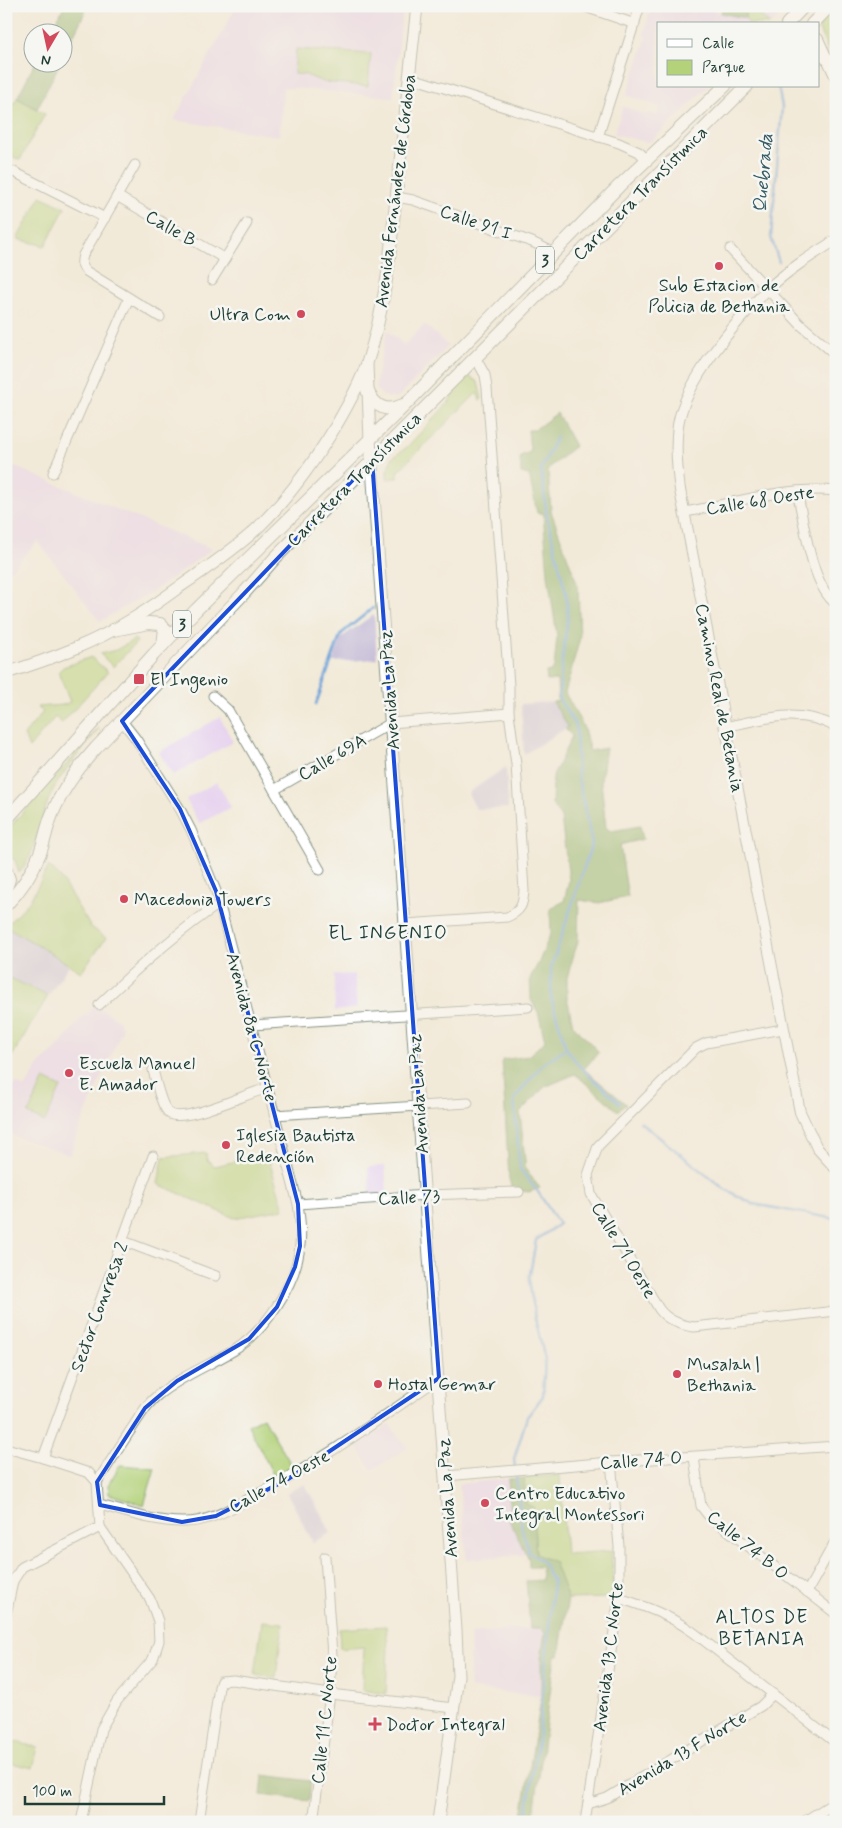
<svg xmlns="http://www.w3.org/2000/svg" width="842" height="1828" font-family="Mynerve,sans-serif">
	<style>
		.built { fill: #e7d2ef }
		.industrial { fill: #c8bfd8 }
		.green { fill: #b3d279; stroke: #698856 }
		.forest { fill: #8eb469; stroke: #56784e }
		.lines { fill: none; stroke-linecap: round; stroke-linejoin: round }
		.stream { stroke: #6aa2d8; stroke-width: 2.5 }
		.minor-casing { stroke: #889486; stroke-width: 11 }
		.tertiary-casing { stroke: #889486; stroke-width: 12 }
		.secondary-casing { stroke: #889486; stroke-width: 13 }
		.primary-casing { stroke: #889486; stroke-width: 14 }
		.minor { stroke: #fff; stroke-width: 9 }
		.tertiary { stroke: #fff; stroke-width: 10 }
		.secondary { stroke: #fff; stroke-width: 11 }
		.primary { stroke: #fff; stroke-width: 12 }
		.marked { fill: none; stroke: #1d4ed8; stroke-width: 4; stroke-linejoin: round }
		.poi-dot { fill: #d1495b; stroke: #f6f6f2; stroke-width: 2 }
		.labels { text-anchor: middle; stroke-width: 5; stroke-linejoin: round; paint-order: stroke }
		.shield { fill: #f6f6f2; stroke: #60746d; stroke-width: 1 }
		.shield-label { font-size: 16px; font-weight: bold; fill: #1f3d34 }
		.street-label { font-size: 18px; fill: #1f3d34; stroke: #f6f6f2 }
		.poi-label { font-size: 18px; fill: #1f3d34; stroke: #f6f6f2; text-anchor: start }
		.water-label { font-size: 19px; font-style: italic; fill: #365b65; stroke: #f6f6f2 }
		.neighbourhood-label { font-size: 19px; letter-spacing: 1px; fill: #1f3d34; stroke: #f6f6f2 }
	</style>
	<rect width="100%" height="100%" fill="#f6f6f2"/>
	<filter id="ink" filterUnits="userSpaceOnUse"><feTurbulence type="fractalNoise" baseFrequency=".02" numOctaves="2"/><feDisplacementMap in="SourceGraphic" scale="10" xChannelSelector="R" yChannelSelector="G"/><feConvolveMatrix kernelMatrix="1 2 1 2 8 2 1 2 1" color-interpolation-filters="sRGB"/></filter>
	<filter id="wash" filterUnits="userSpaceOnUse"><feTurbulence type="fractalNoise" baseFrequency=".0096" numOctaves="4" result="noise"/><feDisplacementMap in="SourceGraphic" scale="20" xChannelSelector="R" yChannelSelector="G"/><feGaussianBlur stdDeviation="1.12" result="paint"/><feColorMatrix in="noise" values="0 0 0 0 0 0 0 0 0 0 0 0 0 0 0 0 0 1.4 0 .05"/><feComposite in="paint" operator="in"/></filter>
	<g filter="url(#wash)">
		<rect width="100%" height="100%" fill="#f2ead8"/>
		<g class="built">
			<path d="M 237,6 L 403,6 L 393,97 L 283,87 L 279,136 L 174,120 Z"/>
			<path d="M 651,6 L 696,6 L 744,18 L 746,6 L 788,6 L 772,24 L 658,24 L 658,86 L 709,86 L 651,141 L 646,142 L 614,134 L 623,107 L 647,115 L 648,113 L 657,116 L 661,107 L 627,95 L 647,37 L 644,35 Z"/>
			<path d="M 425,325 L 448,346 L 397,398 L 384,396 L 377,390 L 376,383 L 387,331 L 404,345 Z"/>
			<path d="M 6,463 L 20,469 L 212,549 L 156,589 L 100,621 L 38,541 L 6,575 Z"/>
			<path d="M 220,717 L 233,742 L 173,775 L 159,752 Z"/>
			<path d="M 217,782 L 231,807 L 199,824 L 186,799 Z"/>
			<path d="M 354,974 L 357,1008 L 335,1011 L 334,975 Z"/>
			<path d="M 95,1004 L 119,1021 L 122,1030 L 76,1135 L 70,1155 L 6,1133 L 6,1118 L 15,1083 L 25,1088 L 41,1062 L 56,1050 L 84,1015 L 87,1015 Z"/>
			<path d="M 385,1166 L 387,1193 L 370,1194 L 368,1167 Z"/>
			<path d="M 389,1424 L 407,1448 L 372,1470 L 357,1446 Z"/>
			<path d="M 508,1479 L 511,1522 L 526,1554 L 467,1559 L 459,1484 Z"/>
			<path d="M 540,1628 L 545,1633 L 541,1658 L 540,1696 L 470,1688 L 471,1633 Z"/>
		</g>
		<g class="industrial">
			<path d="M 374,614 L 377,659 L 333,662 L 341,638 Z"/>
			<path d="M 553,702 L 568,727 L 524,754 L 521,704 Z"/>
			<path d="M 506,767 L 508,808 L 476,809 L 468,793 Z"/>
			<path d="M 6,926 L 69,965 L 48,996 L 6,976 Z"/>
			<path d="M 305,1484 L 331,1533 L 313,1542 L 287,1493 Z"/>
		</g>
		<g class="green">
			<path d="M 746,6 L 750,6 L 770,24 L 749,24 L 745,18 Z"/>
			<path d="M 829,13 L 836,16 L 836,67 L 819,30 L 820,22 Z"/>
			<path d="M 296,49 L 371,54 L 368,86 L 323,82 L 306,75 L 294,74 Z"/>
			<path d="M 17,98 L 45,114 L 20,160 L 6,154 L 6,117 Z"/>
			<path d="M 41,196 L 65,208 L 45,246 L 17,239 Z"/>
			<path d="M 469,376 L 478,382 L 482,399 L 480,400 L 477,393 L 398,471 L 398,478 L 387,479 L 387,471 L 392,458 L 407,447 L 449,402 L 454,392 Z"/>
			<path d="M 135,639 L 137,642 L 113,667 L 100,654 L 116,650 Z"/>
			<path d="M 91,657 L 108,672 L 62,723 L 55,717 L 29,748 L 24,735 L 43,712 L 37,707 L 63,705 L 70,702 L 58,672 L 63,667 Z"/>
			<path d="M 99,728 C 83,750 63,770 51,794 C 41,815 34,859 19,873 L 15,860 L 6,855 L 6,831 Z"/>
			<path d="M 49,866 L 60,877 L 90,926 L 106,938 L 81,972 L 6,926 L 29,902 Z"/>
			<path d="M 6,976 L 48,996 L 11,1058 L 6,1056 Z"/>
			<path d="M 44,1079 L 61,1087 L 45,1122 L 28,1114 Z"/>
			<path d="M 206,1153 L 207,1160 L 215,1166 L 267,1154 L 284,1209 L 234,1218 L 158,1184 L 163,1157 Z"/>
			<path d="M 263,1417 L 292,1466 L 274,1476 L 248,1425 Z"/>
			<path d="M 120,1465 L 155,1468 L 144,1505 L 109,1494 L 108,1485 Z"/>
			<path d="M 560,1475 L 566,1554 L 611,1551 L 613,1575 L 612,1598 L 568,1599 L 554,1562 L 536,1555 L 533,1508 L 526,1504 L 524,1478 Z"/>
			<path d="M 262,1621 L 283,1623 L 276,1678 L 255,1675 Z"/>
			<path d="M 386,1626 L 388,1648 L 386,1694 L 362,1690 L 364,1647 L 340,1649 L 339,1629 Z"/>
			<path d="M 6,1740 L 38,1747 L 33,1768 L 6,1762 Z"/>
		</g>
		<g class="forest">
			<path d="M 64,6 L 88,6 L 63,57 L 62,32 L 51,32 Z"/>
			<path d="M 723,6 L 746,6 L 745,18 L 721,13 Z"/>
			<path d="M 35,63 L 60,63 L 37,109 L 17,98 Z"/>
			<path d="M 557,413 L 575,446 L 548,469 L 551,511 L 578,586 L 580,638 L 565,693 L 583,726 L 590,751 L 606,748 L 601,781 L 606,828 L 611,831 L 640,826 L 643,839 L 620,845 L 628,897 L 599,903 L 579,900 L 578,941 L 567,978 L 567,997 L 573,1025 L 599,1052 L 584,1069 L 626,1104 L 618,1111 L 575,1074 L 545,1087 L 520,1112 L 526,1170 L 540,1188 L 529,1192 L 512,1190 L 509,1179 L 502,1060 L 528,1056 L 545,1041 L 538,1012 L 531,1000 L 530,978 L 539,962 L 551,932 L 550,909 L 564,901 L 569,880 L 561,818 L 552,804 L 553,776 L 572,736 L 565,729 L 568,727 L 553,702 L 558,701 L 557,680 L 547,681 L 546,672 L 552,671 L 554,667 L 557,637 L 548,575 L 543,513 L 537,513 L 529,475 L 521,473 L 520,456 L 530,452 L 528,430 L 534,430 Z"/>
			<path d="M 524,1478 L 526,1504 L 533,1507 L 536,1554 L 554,1562 L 568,1599 L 559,1656 L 555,1656 L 533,1822 L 521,1822 L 541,1699 L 541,1658 L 545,1633 L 540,1628 L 530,1629 L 526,1581 L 542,1580 L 541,1567 L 529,1567 L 529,1560 L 510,1522 L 508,1479 Z"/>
			<path d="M 263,1775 L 311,1781 L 309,1801 L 261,1795 Z"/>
		</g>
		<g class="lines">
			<g class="stream">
				<path d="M 739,6 L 744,12"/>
				<path d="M 778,86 L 782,107 L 771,237 L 779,262"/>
				<path d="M 316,704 L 341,634 L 373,608"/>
				<path d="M 566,1048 L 579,1066 L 620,1103"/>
				<path d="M 640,1122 L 723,1188 L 753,1204 L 836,1219"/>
				<path d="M 525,1822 L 539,1735 L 553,1582 L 542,1561 L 529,1553 L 522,1529 L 514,1459 L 527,1417 L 543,1396 L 545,1359 L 535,1318 L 529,1280 L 536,1240 L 559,1224 L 538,1192 L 520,1169 L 514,1099 L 543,1064 L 566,1048 L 551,997 L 551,968 L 592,843 L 578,778 L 576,726 L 559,699 L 562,660 L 568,617 L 566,593 L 547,517 L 541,469 L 556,438"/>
			</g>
		</g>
	</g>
	<g filter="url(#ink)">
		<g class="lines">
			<defs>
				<g id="minor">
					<path d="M 582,6 L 635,24"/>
					<path d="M 409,77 L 619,143 L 639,152 L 646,159"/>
					<path d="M 598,137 L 640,6"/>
					<path d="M 135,165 L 83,255 C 81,262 81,265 86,271 L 160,317"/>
					<path d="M 6,168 L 105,218"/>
					<path d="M 117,196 L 225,259"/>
					<path d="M 397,197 L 413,200 L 532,242 L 553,252"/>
					<path d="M 730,249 L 800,324 L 836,355"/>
					<path d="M 212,280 L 247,223"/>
					<path d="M 53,473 L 129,298"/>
					<path d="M 797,491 C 804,521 811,586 836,604"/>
					<path d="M 685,512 C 734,503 785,486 836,491"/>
					<path d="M 213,696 L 228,710 L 320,870"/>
					<path d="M 724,727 C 764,719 798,707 836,727"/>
					<path d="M 274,790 L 391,723 L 509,713"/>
					<path d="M 406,924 L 507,917 C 521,911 523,905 524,891 L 516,764 L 509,713 L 509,686 L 487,388 L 485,375 L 475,357"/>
					<path d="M 99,1005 C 137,968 176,933 219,904"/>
					<path d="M 252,1025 L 528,1007"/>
					<path d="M 783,1029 L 706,1043 L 696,1048 L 598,1146 L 588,1175 L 591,1194 L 659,1309 C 667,1320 680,1325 694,1327 L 836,1311"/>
					<path d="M 153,1070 C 156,1081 161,1108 170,1114 C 186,1123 247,1093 268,1088"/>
					<path d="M 274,1115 L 468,1103"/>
					<path d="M 298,1204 L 426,1195 L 519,1192"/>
					<path d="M 123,1241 L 216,1276"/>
					<path d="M 6,1448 L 43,1458 L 89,1473 L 97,1482 L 100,1527"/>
					<path d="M 694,1457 L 701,1506 L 708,1515 L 836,1614"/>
					<path d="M 43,1458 L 153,1156"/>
					<path d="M 446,1476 L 611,1462 L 836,1446"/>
					<path d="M 97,1482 C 108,1465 119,1448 130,1431 C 139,1418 146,1404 158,1395 C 181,1376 208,1366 233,1351 C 265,1332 297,1283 300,1245 C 302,1231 300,1217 298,1204 L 216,891 L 191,830 L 180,809 L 136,739 L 122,721"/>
					<path d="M 100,1505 C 126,1512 155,1522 182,1522 C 207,1523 228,1510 249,1499 C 316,1465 377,1421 439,1378"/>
					<path d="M 807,1592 L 836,1540"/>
					<path d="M 619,1598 C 647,1607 669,1615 693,1632 L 836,1743"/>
					<path d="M 6,1615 L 13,1581 L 22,1567 L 100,1527"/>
					<path d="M 588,1804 L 607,1798 L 761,1706 L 773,1694"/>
					<path d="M 81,1822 L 101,1729 L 117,1701 L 153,1659 L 159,1641 L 158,1621 L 150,1599 L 100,1527"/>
					<path d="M 199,1822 L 219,1687 L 221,1681 L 233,1680 L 330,1694 L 454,1708"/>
					<path d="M 313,1822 L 330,1694 L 332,1655 L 325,1557"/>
					<path d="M 585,1822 L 619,1598 L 619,1546 L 611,1462"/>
				</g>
				<g id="tertiary">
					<path d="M 818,39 L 836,78"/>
					<path d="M 836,240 C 812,255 788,270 768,289 C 736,321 685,381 678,425 C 675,447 677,469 680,490 L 800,1112 L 817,1148 L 836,1169"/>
					<path d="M 804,1822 L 836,1802"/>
				</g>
				<g id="secondary">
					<path d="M 367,365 L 370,440 L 456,1630 L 458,1676 L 438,1822"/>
					<path d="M 6,673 C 51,659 94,643 134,618 C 149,609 164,598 178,588 C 203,571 228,554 251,534 C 285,503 313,464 337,424 C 348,405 360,384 367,363 C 377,333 383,302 388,271 L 417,6"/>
				</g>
				<g id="primary">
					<path d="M 787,24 L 804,6"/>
					<path d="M 812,24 L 830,6"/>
					<path d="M 818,51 L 826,58"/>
					<path d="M 367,390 C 375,407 386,413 403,405"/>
					<path d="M 113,630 L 149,623 L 160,624 L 165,629 L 163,645"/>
					<path d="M 6,820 L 154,654 L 196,610 L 407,403 L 619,186 L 725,86"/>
					<path d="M 6,871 L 9,879 L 6,888"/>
					<path d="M 6,905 C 21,890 32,873 40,853 C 45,840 47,825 53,812 C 63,788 79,767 96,748 L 245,592 L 275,558 L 747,86"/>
				</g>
			</defs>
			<use href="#minor" class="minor-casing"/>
			<use href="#tertiary" class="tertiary-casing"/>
			<use href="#secondary" class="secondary-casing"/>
			<use href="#primary" class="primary-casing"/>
			<use href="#minor" class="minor"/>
			<use href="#tertiary" class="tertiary"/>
			<use href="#secondary" class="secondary"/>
			<use href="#primary" class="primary"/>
		</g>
	</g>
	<path d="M0 0H842V1828H0ZM 372,460 L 439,1378 L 288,1479 L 216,1516 L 182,1522 L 100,1505 L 97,1482 L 145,1408 L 177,1381 L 249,1339 L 277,1307 L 295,1267 L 300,1246 L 298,1204 L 216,891 L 180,809 L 122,721 Z" fill="#f2ead8" fill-opacity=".55" fill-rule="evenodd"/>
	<path class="marked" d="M 372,460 L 439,1378 L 288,1479 L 216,1516 L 182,1522 L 100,1505 L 97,1482 L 145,1408 L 177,1381 L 249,1339 L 277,1307 L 295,1267 L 300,1246 L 298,1204 L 216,891 L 180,809 L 122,721 Z"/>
	<g class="poi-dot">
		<circle cx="719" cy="266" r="5"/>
		<circle cx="301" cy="314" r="5"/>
		<rect x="133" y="673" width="12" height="12" rx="2.5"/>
		<circle cx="124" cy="899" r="5"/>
		<circle cx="69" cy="1073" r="5"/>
		<circle cx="226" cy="1145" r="5"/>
		<circle cx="677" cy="1374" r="5"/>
		<circle cx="378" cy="1384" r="5"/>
		<circle cx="485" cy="1503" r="5"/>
		<path d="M372.5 1716.5h5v5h5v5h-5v5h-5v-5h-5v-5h5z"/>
	</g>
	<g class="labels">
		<g class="shield">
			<rect x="536" y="246.5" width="18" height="27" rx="4"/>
			<rect x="173" y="610.5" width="18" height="27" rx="4"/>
		</g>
		<g class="shield-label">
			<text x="545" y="266">3</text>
			<text x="182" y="630">3</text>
		</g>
		<g class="street-label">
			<text transform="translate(395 191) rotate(-83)" y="6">Avenida Fernández de Córdoba</text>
			<text transform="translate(640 193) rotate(-45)" y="6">Carretera Transístmica</text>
			<text transform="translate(476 222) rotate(19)" y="6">Calle 91 I</text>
			<text transform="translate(171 228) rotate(30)" y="6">Calle B</text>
			<text transform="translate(354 479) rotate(-45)" y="6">Carretera Transístmica</text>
			<text transform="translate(760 500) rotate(-9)" y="6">Calle 68 Oeste</text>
			<text transform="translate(389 690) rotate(-94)" y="6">Avenida La Paz</text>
			<text transform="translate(720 698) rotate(79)" y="6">Camino Real de Betania</text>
			<text transform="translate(332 757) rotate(-30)" y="6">Calle 69A</text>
			<text transform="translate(252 1027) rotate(75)" y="6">Avenida 8a C Norte</text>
			<text transform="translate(418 1094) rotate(-94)" y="6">Avenida La Paz</text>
			<text transform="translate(409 1197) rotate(-3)" y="6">Calle 73</text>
			<text transform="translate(624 1250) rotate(59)" y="6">Calle 71 Oeste</text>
			<text transform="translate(99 1307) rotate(-70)" y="6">Sector Conrresa 2</text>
			<text transform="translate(641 1460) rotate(-4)" y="6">Calle 74 O</text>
			<text transform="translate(279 1481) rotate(-29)" y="6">Calle 74 Oeste</text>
			<text transform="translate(447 1498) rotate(-94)" y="6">Avenida La Paz</text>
			<text transform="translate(748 1545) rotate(39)" y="6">Calle 74 B O</text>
			<text transform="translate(608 1657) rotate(-83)" y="6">Avenida 13 C Norte</text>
			<text transform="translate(324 1720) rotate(-84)" y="6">Calle 11 C Norte</text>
			<text transform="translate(682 1753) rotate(-31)" y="6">Avenida 13 F Norte</text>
		</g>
		<g class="poi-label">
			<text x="719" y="291" text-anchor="middle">Sub Estacion de<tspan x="719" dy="21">Policia de Bethania</tspan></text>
			<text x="291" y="320" text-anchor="end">Ultra Com</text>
			<text x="150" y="685">El Ingenio</text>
			<text x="134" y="905">Macedonia Towers</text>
			<text x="79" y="1069">Escuela Manuel<tspan x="79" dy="21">E. Amador</tspan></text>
			<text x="236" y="1141">Iglesia Bautista<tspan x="236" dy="21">Redención</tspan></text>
			<text x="687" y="1370">Musalah |<tspan x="687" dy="21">Bethania</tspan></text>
			<text x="388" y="1390">Hostal Gemar</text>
			<text x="495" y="1499">Centro Educativo<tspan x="495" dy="21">Integral Montessori</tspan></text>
			<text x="386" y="1730">Doctor Integral</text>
		</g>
		<g class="water-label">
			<text transform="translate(762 173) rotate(-85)" y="7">Quebrada</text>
		</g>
		<g class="neighbourhood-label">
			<text x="388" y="939">EL INGENIO</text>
			<text x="762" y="1623">ALTOS DE<tspan x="762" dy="22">BETANIA</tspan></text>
		</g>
	</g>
	<rect width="842" height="1828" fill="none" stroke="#f6f6f2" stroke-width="25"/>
	<rect x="657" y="22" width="162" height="65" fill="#f6f6f2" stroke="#a0aca6"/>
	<rect x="667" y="39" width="25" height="8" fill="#ffffff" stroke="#a0aca6"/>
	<text x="702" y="48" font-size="15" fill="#1f3d34">Calle</text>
	<rect x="667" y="60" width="25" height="15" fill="#b3d279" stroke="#a0aca6"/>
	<text x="702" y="72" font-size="15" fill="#1f3d34">Parque</text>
	<g transform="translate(48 48) rotate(189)"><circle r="24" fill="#f6f6f2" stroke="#a0aca6"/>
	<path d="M0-4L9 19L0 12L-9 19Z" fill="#d1495b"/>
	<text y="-8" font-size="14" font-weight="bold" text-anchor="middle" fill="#1f3d34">N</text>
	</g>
	<path d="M25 1796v8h139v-8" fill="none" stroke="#1f3d34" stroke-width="2.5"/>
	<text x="32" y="1796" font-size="15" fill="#1f3d34" stroke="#f6f6f2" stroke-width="4" paint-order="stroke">100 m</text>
</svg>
